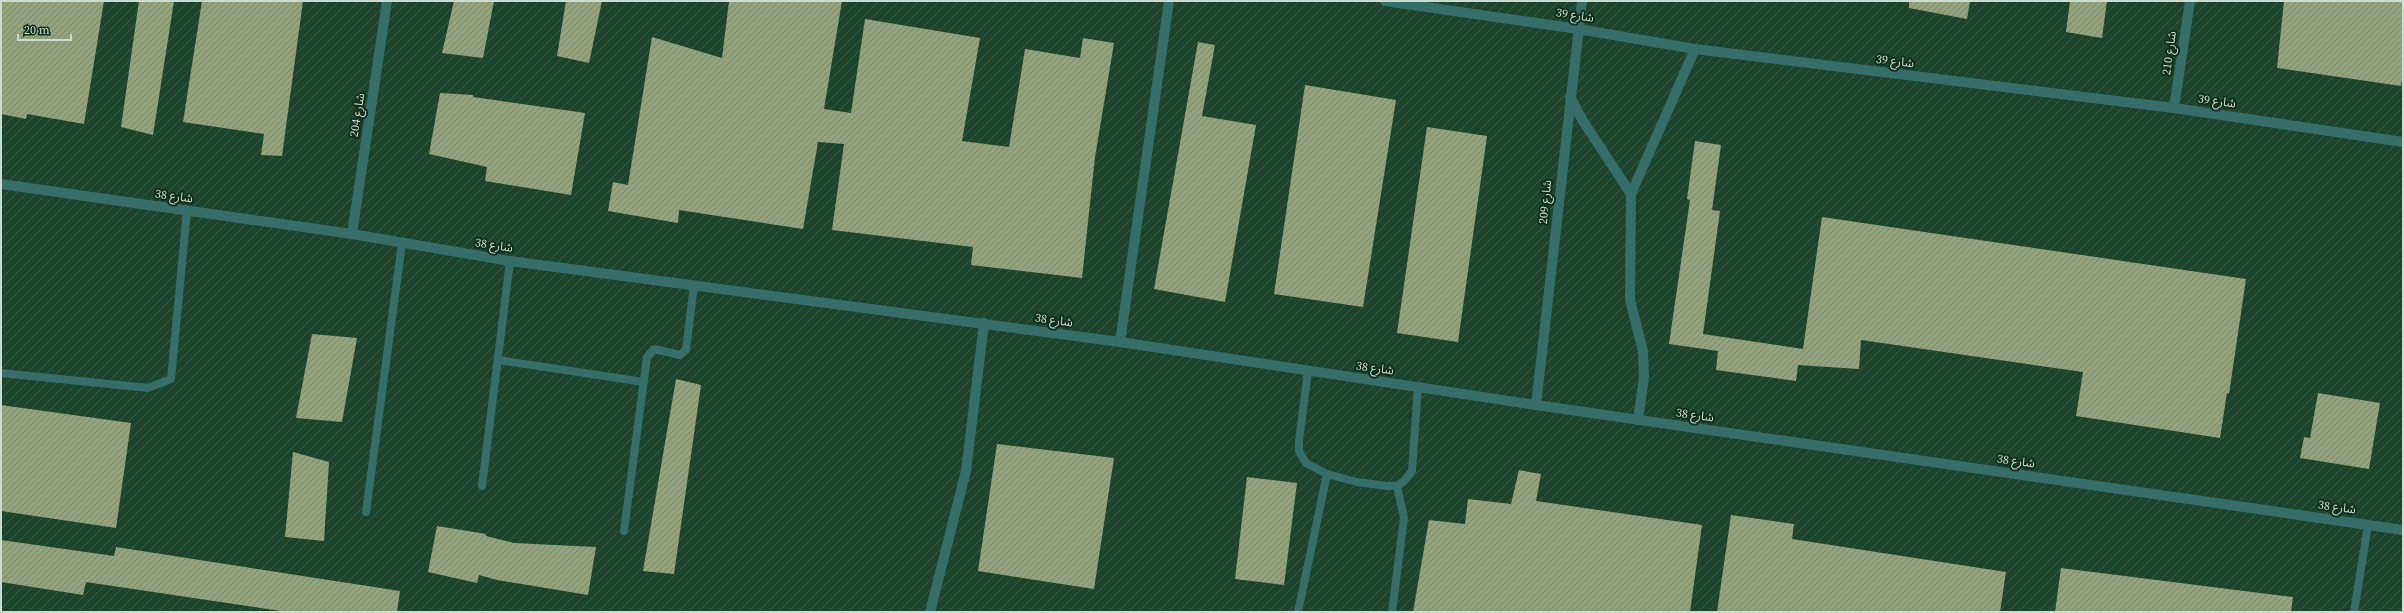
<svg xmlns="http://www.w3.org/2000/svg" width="2404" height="613" font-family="'Source Serif 4','Noto Sans Arabic',serif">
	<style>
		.industrial { fill: url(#industrial-furrows) }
		.building { fill: url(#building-hatch) }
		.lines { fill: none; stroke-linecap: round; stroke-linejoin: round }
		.lane { stroke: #366e69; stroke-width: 8 }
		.street { stroke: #366e69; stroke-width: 10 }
		.labels { text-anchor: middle; stroke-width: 4; stroke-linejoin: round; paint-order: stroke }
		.street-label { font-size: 12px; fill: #cadcd0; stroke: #102f1d }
	</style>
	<defs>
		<pattern id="industrial-furrows" width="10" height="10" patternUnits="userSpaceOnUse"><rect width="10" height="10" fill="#1e432c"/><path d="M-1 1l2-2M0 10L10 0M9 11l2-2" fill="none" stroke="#3d5e4a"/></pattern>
		<pattern id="building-hatch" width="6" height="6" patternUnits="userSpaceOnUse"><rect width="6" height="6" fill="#95a280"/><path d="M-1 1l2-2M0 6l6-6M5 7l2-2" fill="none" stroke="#7b856c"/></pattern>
	</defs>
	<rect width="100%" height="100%" fill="#1b3927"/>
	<rect class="industrial" x="1" y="1" width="2402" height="611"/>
	<g class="building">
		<path d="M 1,1 L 104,1 L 84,124 L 27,114 L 26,119 L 1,114 Z"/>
		<path d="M 139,1 L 174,1 L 153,135 L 121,127 Z"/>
		<path d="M 202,1 L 303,1 L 282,156 L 261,155 L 264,134 L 183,122 Z"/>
		<path d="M 454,1 L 494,1 L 483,58 L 442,53 Z"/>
		<path d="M 566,1 L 602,1 L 589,63 L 557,56 Z"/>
		<path d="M 729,1 L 842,1 L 824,109 L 851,113 L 865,19 L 980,38 L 962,141 L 1009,147 L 1025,49 L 1080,58 L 1083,38 L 1114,43 L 1095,157 L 1082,278 L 971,265 L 973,247 L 832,230 L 844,144 L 818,142 L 803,229 L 679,210 L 678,223 L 608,211 L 613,182 L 628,185 L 652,37 L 722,58 Z"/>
		<path d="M 1909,1 L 1970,1 L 1967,19 L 1909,8 Z"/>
		<path d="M 2070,1 L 2107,1 L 2102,38 L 2066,32 Z"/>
		<path d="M 2284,1 L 2403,1 L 2403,74 L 2401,86 L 2277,68 Z"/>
		<path d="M 1198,42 L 1215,45 L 1202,116 L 1256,125 L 1225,302 L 1154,289 Z"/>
		<path d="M 1305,85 L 1396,100 L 1363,307 L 1274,294 Z"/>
		<path d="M 440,93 L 473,95 L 473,97 L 585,113 L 571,195 L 485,181 L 487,167 L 429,154 Z"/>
		<path d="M 1427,127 L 1487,136 L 1458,342 L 1397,333 Z"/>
		<path d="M 1695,141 L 1721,145 L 1712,210 L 1720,211 L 1703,334 L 1803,349 L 1822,217 L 2246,279 L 2229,394 L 2227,393 L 2220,438 L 2076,416 L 2083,372 L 1861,340 L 1859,369 L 1798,365 L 1796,381 L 1716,370 L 1718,351 L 1669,344 L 1690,200 L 1687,199 Z"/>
		<path d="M 312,334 L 357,338 L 342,422 L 296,418 Z"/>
		<path d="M 676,379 L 701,385 L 674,574 L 643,571 Z"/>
		<path d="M 2318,393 L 2380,403 L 2369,469 L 2300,458 L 2304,437 L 2310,438 Z"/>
		<path d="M 1,405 L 131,423 L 116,528 L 1,511 Z"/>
		<path d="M 997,444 L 1114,458 L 1094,589 L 978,571 Z"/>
		<path d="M 293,452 L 329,462 L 324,541 L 285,537 Z"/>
		<path d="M 1519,470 L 1541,474 L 1536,501 L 1702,525 L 1690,612 L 1413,612 L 1429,520 L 1465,524 L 1468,499 L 1511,504 Z"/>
		<path d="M 1247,477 L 1297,483 L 1284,585 L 1235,579 Z"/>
		<path d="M 1731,515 L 1794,524 L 1792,539 L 2006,572 L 2000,612 L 1717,612 Z"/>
		<path d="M 437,526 L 486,534 L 486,536 L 514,543 L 596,547 L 588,595 L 497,580 L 479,575 L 477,583 L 428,572 Z"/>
		<path d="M 1,540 L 114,556 L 116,547 L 400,591 L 397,612 L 287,612 L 86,582 L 83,595 L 1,582 Z"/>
		<path d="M 2061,568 L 2293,597 L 2291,612 L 2055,612 Z"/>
	</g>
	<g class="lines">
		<g class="lane">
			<path d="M 498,360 L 644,382"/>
			<path d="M 1308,371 L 1299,441 L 1299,451 L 1306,463 L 1327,474 L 1357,482 L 1387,486 L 1397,486 L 1404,481 L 1412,471 L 1418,387"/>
			<path d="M 1,373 L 148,388 L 171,379 L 187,211"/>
			<path d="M 482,486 L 510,261"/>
			<path d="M 366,512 L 402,243"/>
			<path d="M 624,531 L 647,357 L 654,349 L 680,355 L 686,350 L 694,285"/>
			<path d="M 1298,612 L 1327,474"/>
			<path d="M 1392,612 L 1404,518 L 1397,486"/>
			<path d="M 2354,612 L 2368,525"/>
		</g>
		<g class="street">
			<path d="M 1385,1 L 1578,29 L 1695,49 L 2174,108 L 2403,142"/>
			<path d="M 1570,97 L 1583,121 L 1631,194"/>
			<path d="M 2174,108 L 2190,1"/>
			<path d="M 1,184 L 352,234 L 510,261 L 1120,342 L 1536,405 L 2403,530"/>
			<path d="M 352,234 L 387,1"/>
			<path d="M 1120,342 L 1169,1"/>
			<path d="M 1536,405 L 1582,1"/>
			<path d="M 1638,420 L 1644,377 L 1643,351 L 1630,300 L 1631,194 L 1695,49"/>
			<path d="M 930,612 L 966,471 L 984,323"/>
		</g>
	</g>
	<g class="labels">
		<g class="street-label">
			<text transform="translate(1575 15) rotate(9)" y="4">شارع 39</text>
			<text transform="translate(2169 53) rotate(-82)" y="4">شارع 210</text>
			<text transform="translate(1895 61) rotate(7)" y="4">شارع 39</text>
			<text transform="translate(2217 101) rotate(8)" y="4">شارع 39</text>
			<text transform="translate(357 115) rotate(-81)" y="4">شارع 204</text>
			<text transform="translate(174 196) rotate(8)" y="4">شارع 38</text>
			<text transform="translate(1545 202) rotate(-84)" y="4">شارع 209</text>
			<text transform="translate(494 245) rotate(9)" y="4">شارع 38</text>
			<text transform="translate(1054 320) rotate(8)" y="4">شارع 38</text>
			<text transform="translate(1375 368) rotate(8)" y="4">شارع 38</text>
			<text transform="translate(1695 415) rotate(8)" y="4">شارع 38</text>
			<text transform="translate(2016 461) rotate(8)" y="4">شارع 38</text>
			<text transform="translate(2337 507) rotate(8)" y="4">شارع 38</text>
		</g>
	</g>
	<rect width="2404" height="613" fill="none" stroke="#cadcd0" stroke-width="4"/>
	<path d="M18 34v6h53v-6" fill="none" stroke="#cadcd0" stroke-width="2"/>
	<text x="24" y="34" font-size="12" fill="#cadcd0" stroke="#102f1d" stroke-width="3" paint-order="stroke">20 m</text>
</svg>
